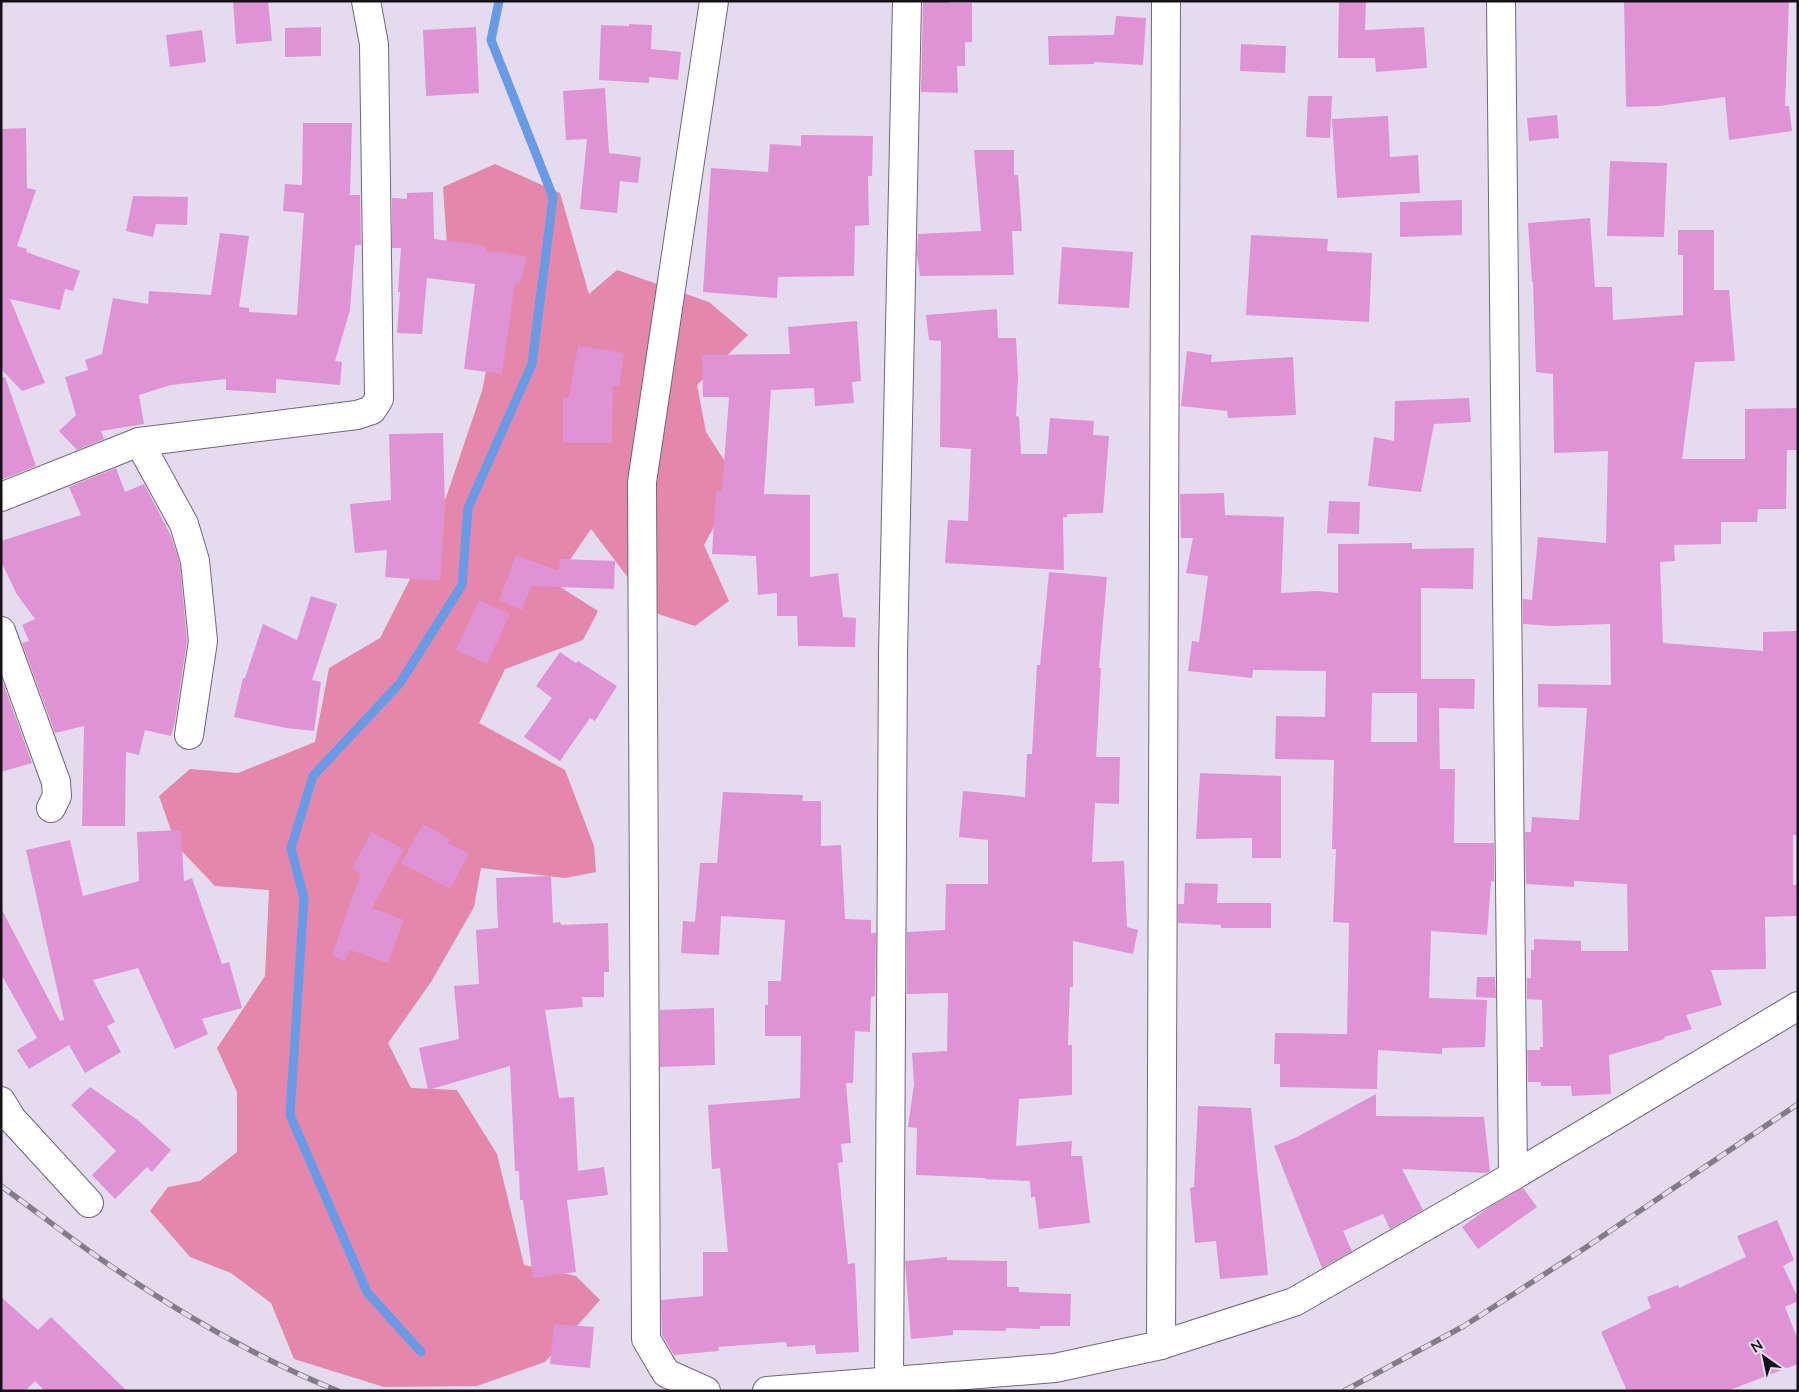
<svg xmlns="http://www.w3.org/2000/svg" width="1799" height="1392" font-family="Lato,sans-serif">
	<style>
		.forest { fill: #e586ab }
		.lines { fill: none; stroke-linecap: round; stroke-linejoin: round }
		.stream { stroke: #679be6; stroke-width: 9 }
		.building { fill: #df93d5; fill-rule: evenodd }
		.minor-casing { stroke: #706878; stroke-width: 30 }
		.minor { stroke: #fff; stroke-width: 28 }
		.rail-casing { stroke: #837d89; stroke-width: 5.5 }
		.rail { stroke: #e4dcee; stroke-width: 4; stroke-dasharray: 11; stroke-linecap: butt }
	</style>
	<rect width="100%" height="100%" fill="#e4dcee"/>
	<path class="forest" d="M 495,164 L 560,193 L 589,294 L 617,270 L 709,302 L 748,335 L 697,385 L 706,432 L 738,482 L 704,545 L 729,601 L 695,626 L 655,613 L 591,529 L 554,583 L 598,611 L 583,640 L 505,669 L 479,723 L 565,770 L 594,846 L 596,872 L 565,878 L 481,868 L 474,907 L 431,982 L 388,1043 L 411,1088 L 457,1090 L 497,1154 L 524,1265 L 576,1276 L 600,1300 L 545,1362 L 477,1386 L 384,1387 L 294,1359 L 271,1303 L 231,1273 L 190,1257 L 150,1211 L 168,1187 L 200,1181 L 237,1152 L 237,1092 L 217,1048 L 265,976 L 269,890 L 215,886 L 176,845 L 159,796 L 190,769 L 238,773 L 315,742 L 329,668 L 380,638 L 435,530 L 482,391 L 507,266 L 447,246 L 443,187 Z"/>
	<g class="lines">
		<path class="stream" d="M 421,1352 L 367,1292 L 290,1115 L 304,898 L 291,848 L 313,776 L 400,683 L 462,585 L 468,508 L 532,364 L 553,197 L 491,40 L 499,1"/>
	</g>
	<g class="building">
		<path d="M 233,1 L 268,1 L 272,41 L 236,44 Z"/>
		<path d="M 923,1 L 950,1 L 950,3 L 972,3 L 972,42 L 965,42 L 965,66 L 957,66 L 958,93 L 921,92 Z"/>
		<path d="M 1339,1 L 1366,1 L 1365,30 L 1424,27 L 1427,68 L 1376,72 L 1375,58 L 1338,58 Z"/>
		<path d="M 1624,1 L 1789,1 L 1785,106 L 1789,106 L 1792,131 L 1729,140 L 1725,97 L 1659,106 L 1626,107 Z"/>
		<path d="M 1116,16 L 1146,18 L 1143,65 L 1094,62 L 1094,64 L 1049,65 L 1048,36 L 1114,35 Z"/>
		<path d="M 629,24 L 652,25 L 651,49 L 681,52 L 678,80 L 649,77 L 649,83 L 599,80 L 601,25 L 629,26 Z"/>
		<path d="M 321,27 L 321,56 L 285,57 L 285,28 Z"/>
		<path d="M 476,27 L 479,93 L 426,96 L 423,30 Z"/>
		<path d="M 202,30 L 206,62 L 170,67 L 166,35 Z"/>
		<path d="M 1241,44 L 1286,46 L 1285,73 L 1240,71 Z"/>
		<path d="M 605,88 L 609,153 L 641,157 L 638,183 L 620,181 L 617,213 L 580,209 L 587,139 L 566,140 L 563,91 Z"/>
		<path d="M 1308,96 L 1332,96 L 1330,138 L 1306,137 Z"/>
		<path d="M 1557,115 L 1559,138 L 1529,141 L 1527,118 Z"/>
		<path d="M 1388,116 L 1390,157 L 1418,155 L 1420,193 L 1337,198 L 1332,119 Z"/>
		<path d="M 303,123 L 352,123 L 350,195 L 360,195 L 361,245 L 355,245 L 350,310 L 335,361 L 342,362 L 340,385 L 276,379 L 276,393 L 226,390 L 226,379 L 171,385 L 139,395 L 144,424 L 101,431 L 104,439 L 77,450 L 59,431 L 76,415 L 65,377 L 88,370 L 85,360 L 102,354 L 113,298 L 148,304 L 149,291 L 211,295 L 220,233 L 249,236 L 239,307 L 249,308 L 249,312 L 297,315 L 304,213 L 283,211 L 285,184 L 302,185 Z"/>
		<path d="M 26,128 L 27,188 L 36,190 L 17,246 L 27,249 L 26,252 L 80,271 L 73,291 L 65,289 L 60,310 L 10,299 L 45,383 L 22,391 L 1,369 L 1,129 Z"/>
		<path d="M 801,135 L 873,136 L 872,176 L 868,176 L 869,225 L 855,226 L 854,276 L 778,277 L 777,298 L 703,292 L 711,168 L 768,172 L 770,144 L 801,146 Z"/>
		<path d="M 974,150 L 1014,150 L 1014,175 L 1018,175 L 1022,231 L 1012,231 L 1014,275 L 920,276 L 917,255 L 918,234 L 981,231 Z"/>
		<path d="M 1610,161 L 1667,163 L 1664,237 L 1607,236 Z"/>
		<path d="M 433,192 L 434,239 L 487,246 L 486,252 L 502,252 L 527,257 L 520,284 L 515,283 L 502,374 L 464,369 L 475,284 L 427,278 L 422,334 L 397,333 L 400,292 L 398,292 L 401,248 L 392,248 L 392,198 L 407,199 L 407,193 Z"/>
		<path d="M 133,196 L 188,197 L 187,225 L 156,224 L 153,237 L 126,231 Z"/>
		<path d="M 1462,200 L 1462,235 L 1400,237 L 1400,202 Z"/>
		<path d="M 1590,218 L 1595,287 L 1612,287 L 1613,320 L 1683,315 L 1683,255 L 1678,255 L 1678,230 L 1714,230 L 1714,290 L 1729,290 L 1735,361 L 1695,362 L 1682,459 L 1745,459 L 1745,409 L 1798,408 L 1798,450 L 1787,450 L 1786,509 L 1758,509 L 1757,522 L 1721,522 L 1721,544 L 1674,545 L 1675,561 L 1660,562 L 1663,643 L 1763,651 L 1763,632 L 1798,631 L 1798,835 L 1793,835 L 1793,885 L 1798,885 L 1798,916 L 1765,917 L 1766,969 L 1711,970 L 1722,1005 L 1686,1015 L 1692,1029 L 1664,1037 L 1665,1039 L 1609,1055 L 1611,1094 L 1572,1096 L 1571,1086 L 1541,1086 L 1541,1082 L 1528,1082 L 1527,1050 L 1540,1050 L 1540,1047 L 1543,1047 L 1542,1000 L 1527,999 L 1527,978 L 1531,978 L 1531,950 L 1534,950 L 1534,939 L 1581,941 L 1581,951 L 1628,951 L 1627,884 L 1574,881 L 1574,887 L 1526,884 L 1525,832 L 1531,832 L 1532,817 L 1579,820 L 1587,708 L 1538,707 L 1538,684 L 1611,685 L 1610,624 L 1552,626 L 1523,624 L 1523,599 L 1532,600 L 1538,537 L 1606,543 L 1608,451 L 1554,453 L 1553,374 L 1536,372 L 1533,282 L 1532,282 L 1528,223 Z"/>
		<path d="M 1251,235 L 1328,239 L 1327,251 L 1372,253 L 1369,322 L 1246,315 Z"/>
		<path d="M 1062,247 L 1133,252 L 1129,308 L 1058,304 Z"/>
		<path d="M 997,309 L 998,338 L 1016,338 L 1018,377 L 1016,416 L 1019,417 L 1021,454 L 1047,454 L 1050,418 L 1094,421 L 1093,435 L 1109,436 L 1103,513 L 1067,514 L 1067,517 L 1063,517 L 1064,570 L 945,563 L 948,520 L 968,521 L 971,449 L 940,447 L 941,341 L 929,340 L 926,315 Z"/>
		<path d="M 857,321 L 861,381 L 852,382 L 854,403 L 815,406 L 814,388 L 771,390 L 764,494 L 810,495 L 810,577 L 838,573 L 843,617 L 856,618 L 855,647 L 798,646 L 797,616 L 777,616 L 777,593 L 758,595 L 756,556 L 712,554 L 716,491 L 722,491 L 729,397 L 703,397 L 702,355 L 790,354 L 788,327 Z"/>
		<path d="M 578,346 L 624,353 L 619,387 L 613,386 L 612,443 L 563,443 L 563,397 L 569,397 Z"/>
		<path d="M 1187,351 L 1212,355 L 1211,362 L 1293,357 L 1296,415 L 1228,418 L 1227,411 L 1181,406 Z"/>
		<path d="M 5,377 L 36,466 L 1,480 L 1,378 Z"/>
		<path d="M 1469,398 L 1471,422 L 1434,424 L 1421,492 L 1368,486 L 1374,437 L 1394,441 L 1395,401 Z"/>
		<path d="M 443,433 L 445,508 L 440,581 L 385,577 L 387,550 L 355,553 L 350,504 L 391,500 L 389,434 Z"/>
		<path d="M 116,468 L 125,492 L 144,484 L 171,536 L 180,564 L 187,641 L 175,721 L 171,736 L 145,730 L 139,755 L 126,752 L 125,826 L 82,826 L 84,726 L 55,733 L 22,643 L 29,641 L 22,625 L 35,619 L 16,593 L 1,561 L 1,541 L 81,515 L 69,487 Z"/>
		<path d="M 1224,493 L 1225,515 L 1284,517 L 1281,593 L 1317,591 L 1338,593 L 1338,544 L 1412,543 L 1412,549 L 1474,548 L 1473,589 L 1421,588 L 1421,679 L 1475,679 L 1474,709 L 1439,708 L 1440,769 L 1455,769 L 1454,843 L 1494,843 L 1494,882 L 1491,881 L 1487,935 L 1431,931 L 1429,998 L 1487,1000 L 1485,1047 L 1442,1048 L 1442,1054 L 1378,1050 L 1377,1089 L 1280,1087 L 1280,1064 L 1274,1064 L 1275,1033 L 1347,1034 L 1349,923 L 1333,922 L 1336,849 L 1332,849 L 1334,760 L 1275,759 L 1276,716 L 1325,717 L 1326,671 L 1253,670 L 1252,678 L 1188,671 L 1192,641 L 1199,642 L 1208,576 L 1186,573 L 1193,538 L 1181,538 L 1180,494 ZM 1372,693 L 1417,693 L 1417,742 L 1371,742 Z"/>
		<path d="M 1329,501 L 1360,502 L 1359,534 L 1327,533 Z"/>
		<path d="M 516,555 L 559,571 L 560,559 L 615,561 L 614,589 L 531,586 L 522,610 L 499,601 Z"/>
		<path d="M 1049,572 L 1107,577 L 1099,668 L 1101,668 L 1096,757 L 1120,757 L 1119,804 L 1095,803 L 1092,862 L 1124,861 L 1127,927 L 1138,930 L 1133,954 L 1073,941 L 1073,987 L 1070,987 L 1068,1045 L 1072,1045 L 1072,1095 L 1019,1099 L 1016,1146 L 1072,1141 L 1071,1156 L 1082,1156 L 1090,1223 L 1039,1229 L 1035,1197 L 1031,1197 L 1030,1181 L 985,1179 L 985,1178 L 916,1175 L 917,1128 L 908,1127 L 914,1084 L 912,1053 L 947,1051 L 948,993 L 907,994 L 907,932 L 945,930 L 946,884 L 988,884 L 988,840 L 959,837 L 963,791 L 1025,797 L 1027,754 L 1032,754 L 1037,665 L 1040,665 Z"/>
		<path d="M 311,596 L 337,604 L 312,680 L 321,682 L 314,731 L 286,728 L 234,717 L 243,678 L 245,678 L 263,624 L 297,640 Z"/>
		<path d="M 479,600 L 510,614 L 487,664 L 456,650 Z"/>
		<path d="M 560,652 L 576,663 L 578,661 L 617,686 L 595,721 L 590,718 L 560,761 L 524,737 L 552,698 L 536,686 Z"/>
		<path d="M 1,677 L 32,763 L 1,772 Z"/>
		<path d="M 1200,773 L 1281,776 L 1281,858 L 1252,858 L 1252,838 L 1196,839 Z"/>
		<path d="M 723,792 L 803,795 L 802,801 L 821,801 L 821,846 L 841,845 L 845,919 L 871,920 L 871,933 L 876,933 L 875,996 L 871,997 L 870,1032 L 855,1031 L 853,1083 L 846,1083 L 851,1143 L 841,1144 L 843,1162 L 838,1163 L 848,1264 L 855,1263 L 859,1352 L 816,1354 L 815,1345 L 787,1347 L 786,1342 L 718,1347 L 719,1351 L 674,1355 L 662,1335 L 661,1300 L 703,1296 L 703,1252 L 728,1252 L 720,1168 L 712,1169 L 708,1105 L 800,1098 L 801,1036 L 765,1036 L 765,1005 L 768,1005 L 768,981 L 781,981 L 785,920 L 721,916 L 719,955 L 681,953 L 683,921 L 695,922 L 700,863 L 717,863 Z"/>
		<path d="M 423,824 L 450,839 L 448,843 L 469,854 L 450,889 L 401,863 Z"/>
		<path d="M 181,830 L 184,881 L 192,878 L 222,964 L 229,962 L 242,1008 L 202,1019 L 208,1034 L 175,1049 L 138,968 L 93,980 L 115,1022 L 107,1026 L 121,1052 L 85,1073 L 69,1045 L 29,1069 L 17,1050 L 37,1038 L 1,974 L 1,908 L 60,1021 L 64,1020 L 26,850 L 70,840 L 83,896 L 139,881 L 137,832 Z"/>
		<path d="M 371,832 L 404,849 L 372,908 L 404,920 L 388,963 L 350,950 L 345,961 L 332,955 L 361,873 L 352,869 Z"/>
		<path d="M 551,876 L 553,923 L 560,922 L 561,925 L 608,923 L 609,972 L 604,972 L 604,997 L 582,997 L 583,1007 L 545,1010 L 559,1098 L 574,1097 L 578,1171 L 604,1167 L 608,1195 L 567,1200 L 576,1272 L 533,1278 L 523,1200 L 520,1200 L 519,1171 L 515,1171 L 510,1066 L 428,1090 L 419,1048 L 459,1039 L 454,986 L 479,984 L 476,930 L 498,928 L 496,878 Z"/>
		<path d="M 1185,883 L 1218,884 L 1217,903 L 1271,903 L 1271,928 L 1221,928 L 1221,925 L 1178,923 L 1178,904 L 1184,904 Z"/>
		<path d="M 1477,977 L 1495,977 L 1496,998 L 1476,997 Z"/>
		<path d="M 714,1008 L 715,1065 L 660,1067 L 660,1010 Z"/>
		<path d="M 90,1087 L 139,1121 L 171,1150 L 152,1172 L 147,1167 L 115,1199 L 92,1175 L 116,1151 L 71,1105 Z"/>
		<path d="M 1376,1094 L 1376,1116 L 1484,1117 L 1490,1171 L 1486,1173 L 1402,1169 L 1423,1210 L 1390,1229 L 1383,1214 L 1343,1231 L 1352,1251 L 1322,1268 L 1274,1146 L 1295,1138 Z"/>
		<path d="M 1198,1106 L 1251,1108 L 1268,1275 L 1220,1279 L 1216,1241 L 1195,1243 L 1190,1188 L 1194,1187 Z"/>
		<path d="M 1523,1188 L 1537,1207 L 1478,1249 L 1462,1227 L 1488,1208 Z"/>
		<path d="M 1777,1220 L 1794,1260 L 1783,1266 L 1798,1298 L 1798,1301 L 1785,1307 L 1798,1340 L 1798,1364 L 1727,1391 L 1627,1391 L 1601,1332 L 1651,1308 L 1647,1297 L 1678,1285 L 1679,1288 L 1746,1257 L 1737,1236 Z"/>
		<path d="M 947,1257 L 947,1260 L 1007,1261 L 1007,1287 L 1019,1287 L 1019,1292 L 1071,1294 L 1070,1326 L 1040,1326 L 1040,1329 L 1006,1328 L 1006,1331 L 953,1330 L 953,1335 L 911,1339 L 905,1261 Z"/>
		<path d="M 1,1297 L 38,1330 L 51,1317 L 127,1391 L 45,1391 L 35,1381 L 25,1391 L 1,1391 Z"/>
		<path d="M 554,1324 L 594,1327 L 590,1368 L 550,1364 Z"/>
	</g>
	<g class="lines">
		<defs>
			<g id="minor">
				<path d="M 1501,1 L 1513,1176"/>
				<path d="M 139,442 L 184,524 L 195,561 L 203,641 L 189,735"/>
				<path d="M 1,497 L 139,442 L 357,415 L 372,410 L 379,399 L 374,44 L 366,1"/>
				<path d="M 1,631 L 56,782 L 57,796 L 51,808"/>
				<path d="M 1,1101 L 12,1119 L 89,1203"/>
				<path d="M 1161,1345 L 1166,1"/>
				<path d="M 889,1381 L 893,653 L 907,1"/>
				<path d="M 706,1391 L 666,1373 L 646,1339 L 642,482 L 714,1"/>
				<path d="M 767,1391 L 1055,1368 L 1161,1345 L 1294,1302 L 1513,1176 L 1798,1006"/>
			</g>
		</defs>
		<use href="#minor" class="minor-casing"/>
		<use href="#minor" class="minor"/>
		<defs>
			<g id="rail">
				<path d="M 1,1186 C 35,1210 68,1237 102,1260 C 176,1311 254,1357 338,1391"/>
				<path d="M 1344,1391 L 1464,1326 L 1585,1248 L 1798,1104"/>
			</g>
		</defs>
		<use href="#rail" class="rail-casing"/>
		<use href="#rail" class="rail"/>
	</g>
	<rect width="1799" height="1392" fill="none" stroke="#141117" stroke-width="5"/>
	<g transform="translate(1764 1357) rotate(327)" stroke="#e4dcee" stroke-width="4" paint-order="stroke">
	<path d="M0-4L9 19L0 12L-9 19Z" fill="#141117"/>
	<text y="-8" font-size="14" font-weight="bold" text-anchor="middle" fill="#141117">N</text>
	</g>
</svg>
